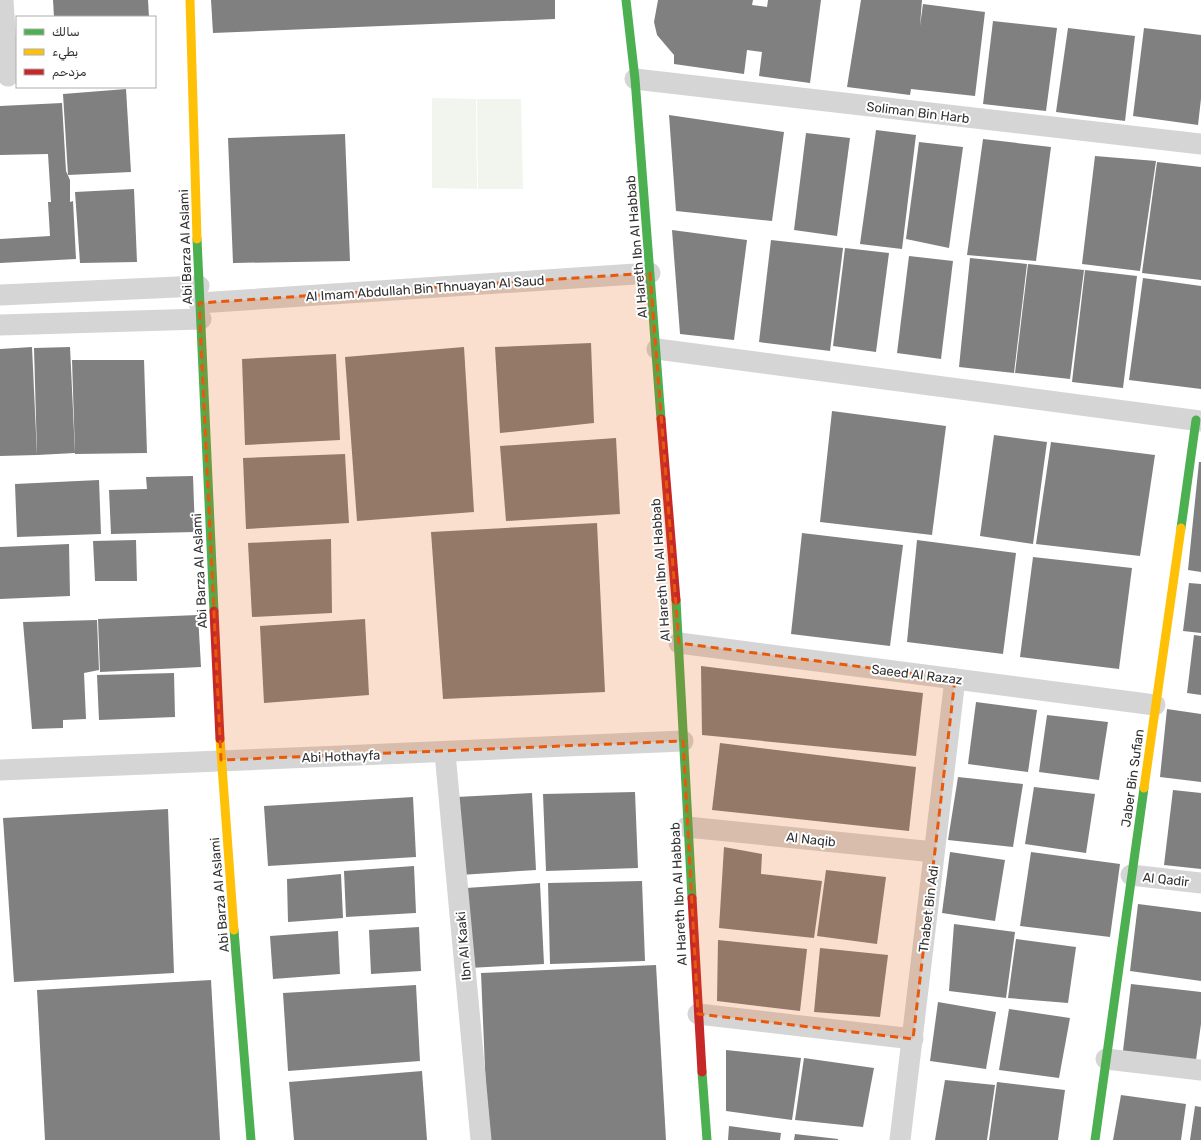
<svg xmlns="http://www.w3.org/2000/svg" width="1201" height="1140" font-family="Rubik,Vazirmatn,sans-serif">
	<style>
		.green { fill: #f2f5ed }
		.building { fill: #808080 }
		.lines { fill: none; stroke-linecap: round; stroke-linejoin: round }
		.street { stroke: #d5d5d5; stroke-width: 21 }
		.fast { stroke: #4caf50; stroke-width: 9 }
		.slow { stroke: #ffc107; stroke-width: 9 }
		.jam { stroke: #c62828; stroke-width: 9 }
		.marked { fill: #e8590c; fill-opacity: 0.2; stroke: #e8590c; stroke-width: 3; stroke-dasharray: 8 5; stroke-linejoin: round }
		.labels { text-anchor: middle; stroke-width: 4; stroke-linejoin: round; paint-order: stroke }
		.street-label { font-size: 13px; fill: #313131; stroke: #fff }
	</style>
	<rect width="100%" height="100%" fill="#fff"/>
	<g class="green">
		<path d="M 432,98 L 476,99 L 477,189 L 432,188 Z"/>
		<path d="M 477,99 L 521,99 L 523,189 L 478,189 Z"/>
	</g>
	<g class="building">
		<path d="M 53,0 L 148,0 L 149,17 L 54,17 Z"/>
		<path d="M 211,0 L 555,0 L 555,19 L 213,33 Z"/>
		<path d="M 658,0 L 753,0 L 752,5 L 767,7 L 768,0 L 821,0 L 810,83 L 759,76 L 762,52 L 747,50 L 744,74 L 674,64 L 674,55 L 657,35 L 654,22 Z"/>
		<path d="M 861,0 L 922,0 L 920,26 L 923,4 L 985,12 L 975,96 L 911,89 L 910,95 L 847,87 Z"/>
		<path d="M 993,21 L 1057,28 L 1046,111 L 983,104 Z"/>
		<path d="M 1068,28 L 1135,36 L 1125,121 L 1056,112 Z"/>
		<path d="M 1144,28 L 1201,35 L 1201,99 L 1198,125 L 1133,116 Z"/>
		<path d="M 126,89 L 131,172 L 68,175 L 63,94 Z"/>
		<path d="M 62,103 L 66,171 L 70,180 L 70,202 L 73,201 L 76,259 L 0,263 L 0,239 L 50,236 L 48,202 L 51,202 L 48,154 L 0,155 L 0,106 Z"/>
		<path d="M 669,115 L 784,132 L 772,221 L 676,211 Z"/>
		<path d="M 876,130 L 916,135 L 902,249 L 860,244 Z"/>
		<path d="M 806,133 L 850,138 L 837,236 L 794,230 Z"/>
		<path d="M 345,134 L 350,261 L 233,263 L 228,138 Z"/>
		<path d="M 983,139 L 1051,147 L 1036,261 L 967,255 Z"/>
		<path d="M 919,142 L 963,147 L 949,248 L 906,239 Z"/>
		<path d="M 1095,156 L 1156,161 L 1140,271 L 1082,264 Z"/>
		<path d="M 1157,162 L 1201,167 L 1201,280 L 1142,273 Z"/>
		<path d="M 134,189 L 137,262 L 80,263 L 75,192 Z"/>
		<path d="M 672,230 L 747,240 L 734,340 L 680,334 Z"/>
		<path d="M 771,240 L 843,248 L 830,351 L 759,342 Z"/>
		<path d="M 845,248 L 889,253 L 876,352 L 833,346 Z"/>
		<path d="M 909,256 L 953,261 L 941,359 L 897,353 Z"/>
		<path d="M 970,258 L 1027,264 L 1014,373 L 959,367 Z"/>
		<path d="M 1028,264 L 1084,270 L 1070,379 L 1015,373 Z"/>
		<path d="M 1085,270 L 1137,276 L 1123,388 L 1072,382 Z"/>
		<path d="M 1143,278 L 1201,286 L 1201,389 L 1129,380 Z"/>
		<path d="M 591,343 L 594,423 L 500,433 L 495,347 Z"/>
		<path d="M 32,347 L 37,455 L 0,456 L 0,349 Z"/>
		<path d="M 70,347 L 75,453 L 37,455 L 34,348 Z"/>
		<path d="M 464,347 L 474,512 L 357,521 L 345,357 Z"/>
		<path d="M 336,354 L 340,440 L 245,445 L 242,359 Z"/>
		<path d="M 72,360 L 144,360 L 147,453 L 75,454 Z"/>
		<path d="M 832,411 L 946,426 L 932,535 L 820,522 Z"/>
		<path d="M 994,435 L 1047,442 L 1033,544 L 980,536 Z"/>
		<path d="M 616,438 L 620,514 L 506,521 L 500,446 Z"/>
		<path d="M 1051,442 L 1155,455 L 1140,556 L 1036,544 Z"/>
		<path d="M 345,454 L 349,523 L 246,529 L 243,458 Z"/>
		<path d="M 1199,462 L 1201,462 L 1201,572 L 1188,570 Z"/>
		<path d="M 193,476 L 195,532 L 111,534 L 109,490 L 147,489 L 146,477 Z"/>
		<path d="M 99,480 L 101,534 L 17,537 L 15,484 Z"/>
		<path d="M 597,523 L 605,692 L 443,699 L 431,532 Z"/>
		<path d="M 802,533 L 903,545 L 890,646 L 791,634 Z"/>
		<path d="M 331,539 L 332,613 L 252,617 L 248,543 Z"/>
		<path d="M 136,540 L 137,581 L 95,581 L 93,541 Z"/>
		<path d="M 917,540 L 1016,553 L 1003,654 L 907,642 Z"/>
		<path d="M 69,544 L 70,596 L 0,599 L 0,547 Z"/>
		<path d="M 1033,557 L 1132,568 L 1119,669 L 1020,657 Z"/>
		<path d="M 1189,583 L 1201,584 L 1201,633 L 1183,631 Z"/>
		<path d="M 198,615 L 201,667 L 100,672 L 98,619 Z"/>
		<path d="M 365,619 L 369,695 L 264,703 L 260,626 Z"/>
		<path d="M 97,620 L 99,670 L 84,673 L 86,719 L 63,720 L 63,728 L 32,729 L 23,622 Z"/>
		<path d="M 1194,635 L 1201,636 L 1201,695 L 1187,693 Z"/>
		<path d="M 701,666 L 923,693 L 916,756 L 702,735 Z"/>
		<path d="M 174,673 L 175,717 L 99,720 L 97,675 Z"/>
		<path d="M 976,702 L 1037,710 L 1028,772 L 968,764 Z"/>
		<path d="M 1167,709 L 1201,714 L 1201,782 L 1160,777 Z"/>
		<path d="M 1047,715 L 1108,722 L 1099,780 L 1039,772 Z"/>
		<path d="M 720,743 L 916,767 L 909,831 L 712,810 Z"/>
		<path d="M 958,777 L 1023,784 L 1013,847 L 948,840 Z"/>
		<path d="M 1034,787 L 1095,794 L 1086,853 L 1025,844 Z"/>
		<path d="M 1173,790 L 1201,793 L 1201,869 L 1164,865 Z"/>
		<path d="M 635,792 L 638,868 L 546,871 L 543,794 Z"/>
		<path d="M 532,793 L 536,870 L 460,875 L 456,797 Z"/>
		<path d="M 413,797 L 416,857 L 268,866 L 264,806 Z"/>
		<path d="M 168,809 L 174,973 L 14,982 L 3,818 Z"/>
		<path d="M 724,847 L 762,854 L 761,874 L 822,881 L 814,938 L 719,928 Z"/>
		<path d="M 950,852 L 1005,860 L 995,921 L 942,913 Z"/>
		<path d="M 1031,852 L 1120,864 L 1110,937 L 1020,926 Z"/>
		<path d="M 414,866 L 416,913 L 346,917 L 344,871 Z"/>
		<path d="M 826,870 L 886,877 L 877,944 L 817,936 Z"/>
		<path d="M 341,874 L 343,918 L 288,922 L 287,879 Z"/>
		<path d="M 642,881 L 645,961 L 550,964 L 548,883 Z"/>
		<path d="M 540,883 L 544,964 L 469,968 L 466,888 Z"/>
		<path d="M 1138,904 L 1201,912 L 1201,981 L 1130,971 Z"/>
		<path d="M 954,924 L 1015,932 L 1006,998 L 949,991 Z"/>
		<path d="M 419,927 L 421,971 L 371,974 L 369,930 Z"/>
		<path d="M 338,931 L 340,974 L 273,979 L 270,936 Z"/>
		<path d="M 1016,939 L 1076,947 L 1068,1003 L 1008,998 Z"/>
		<path d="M 718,940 L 807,949 L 800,1011 L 717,1001 Z"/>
		<path d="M 820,948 L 888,955 L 880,1017 L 814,1012 Z"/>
		<path d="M 656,965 L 666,1140 L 488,1140 L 481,973 Z"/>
		<path d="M 211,980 L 220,1140 L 45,1140 L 37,990 Z"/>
		<path d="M 1131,984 L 1201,992 L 1201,1024 L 1196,1060 L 1123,1051 Z"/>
		<path d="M 416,985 L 420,1061 L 288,1071 L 283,993 Z"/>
		<path d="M 938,1002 L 996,1012 L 986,1069 L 930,1061 Z"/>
		<path d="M 1009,1009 L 1070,1018 L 1059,1078 L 999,1070 Z"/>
		<path d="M 726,1050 L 801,1058 L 792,1120 L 726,1111 Z"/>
		<path d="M 804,1058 L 874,1068 L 863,1127 L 795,1120 Z"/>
		<path d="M 422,1071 L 427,1140 L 294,1140 L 289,1082 Z"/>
		<path d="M 945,1080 L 995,1085 L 987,1140 L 935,1140 Z"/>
		<path d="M 997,1082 L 1065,1090 L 1058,1140 L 989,1140 Z"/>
		<path d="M 1121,1095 L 1186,1104 L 1181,1140 L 1113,1140 Z"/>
		<path d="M 1195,1106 L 1201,1107 L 1201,1140 L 1190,1140 Z"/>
		<path d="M 729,1126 L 781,1133 L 780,1140 L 728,1140 Z"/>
		<path d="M 795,1134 L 838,1139 L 838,1140 L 794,1140 Z"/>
	</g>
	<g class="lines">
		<g class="street">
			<path d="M 3,0 L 8,76"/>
			<path d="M 635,79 L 1201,144"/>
			<path d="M 0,295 L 199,286"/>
			<path d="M 199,303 L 650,273"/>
			<path d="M 0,325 L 201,319"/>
			<path d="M 657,349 L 1201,421"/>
			<path d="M 679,643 L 1155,705"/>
			<path d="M 445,753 L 481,1140"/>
			<path d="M 0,770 C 228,760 455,752 683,741"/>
			<path d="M 687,827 L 934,852"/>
			<path d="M 1131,875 L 1201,883"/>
			<path d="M 698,1014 L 913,1039"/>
			<path d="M 1106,1059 L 1201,1070"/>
			<path d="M 900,1140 L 955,679"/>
		</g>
		<g class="fast">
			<path d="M 626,0 L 635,79 L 661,419"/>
			<path d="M 197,239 L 214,611"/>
			<path d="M 1181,528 L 1196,420"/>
			<path d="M 676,600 L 692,898"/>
			<path d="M 234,930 L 251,1140"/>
			<path d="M 702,1072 L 707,1140"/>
			<path d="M 1095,1140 L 1144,788"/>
		</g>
		<g class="slow">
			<path d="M 190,0 L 197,239"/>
			<path d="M 220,739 L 234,930"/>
			<path d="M 1144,788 L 1181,528"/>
		</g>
		<g class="jam">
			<path d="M 661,419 L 676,600"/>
			<path d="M 214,611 L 220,739"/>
			<path d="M 692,898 L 702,1072"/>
		</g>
	</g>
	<path class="marked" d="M 650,273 L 679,643 L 955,679 L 913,1039 L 698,1014 L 683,741 L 221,760 L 199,303 Z"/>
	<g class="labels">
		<g class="street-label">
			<text transform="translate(918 112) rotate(7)" y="5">Soliman Bin Harb</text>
			<text transform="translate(185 247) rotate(-92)" y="5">Abi Barza Al Aslami</text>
			<text transform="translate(636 247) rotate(-95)" y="5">Al Hareth Ibn Al Habbab</text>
			<text transform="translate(425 288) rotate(-4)" y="5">Al Imam Abdullah Bin Thnuayan Al Saud</text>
			<text transform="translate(660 570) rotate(-94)" y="5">Al Hareth Ibn Al Habbab</text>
			<text transform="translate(199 571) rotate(-93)" y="5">Abi Barza Al Aslami</text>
			<text transform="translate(917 674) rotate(7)" y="5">Saeed Al Razaz</text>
			<text transform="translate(341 756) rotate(-2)" y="5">Abi Hothayfa</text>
			<text transform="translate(1132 778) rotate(-82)" y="5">Jaber Bin Sufian</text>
			<text transform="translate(811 839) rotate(6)" y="5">Al Naqib</text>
			<text transform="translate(1166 879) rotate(6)" y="5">Al Qadir</text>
			<text transform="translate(678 894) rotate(-93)" y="5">Al Hareth Ibn Al Habbab</text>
			<text transform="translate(219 895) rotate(-95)" y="5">Abi Barza Al Aslami</text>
			<text transform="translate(928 909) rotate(-83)" y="5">Thabet Bin Adi</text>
			<text transform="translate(463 946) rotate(-95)" y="5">Ibn Al Kaaki</text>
		</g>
	</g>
	<rect x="16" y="16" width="140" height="72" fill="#ffffff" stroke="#adadad"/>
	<rect x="24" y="29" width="20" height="6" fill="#4caf50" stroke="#adadad"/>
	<text x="52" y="36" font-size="12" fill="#313131">سالك</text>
	<rect x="24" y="49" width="20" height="6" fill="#ffc107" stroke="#adadad"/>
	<text x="52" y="56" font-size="12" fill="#313131">بطيء</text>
	<rect x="24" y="69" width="20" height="6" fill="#c62828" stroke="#adadad"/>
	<text x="52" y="76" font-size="12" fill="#313131">مزدحم</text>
</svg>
